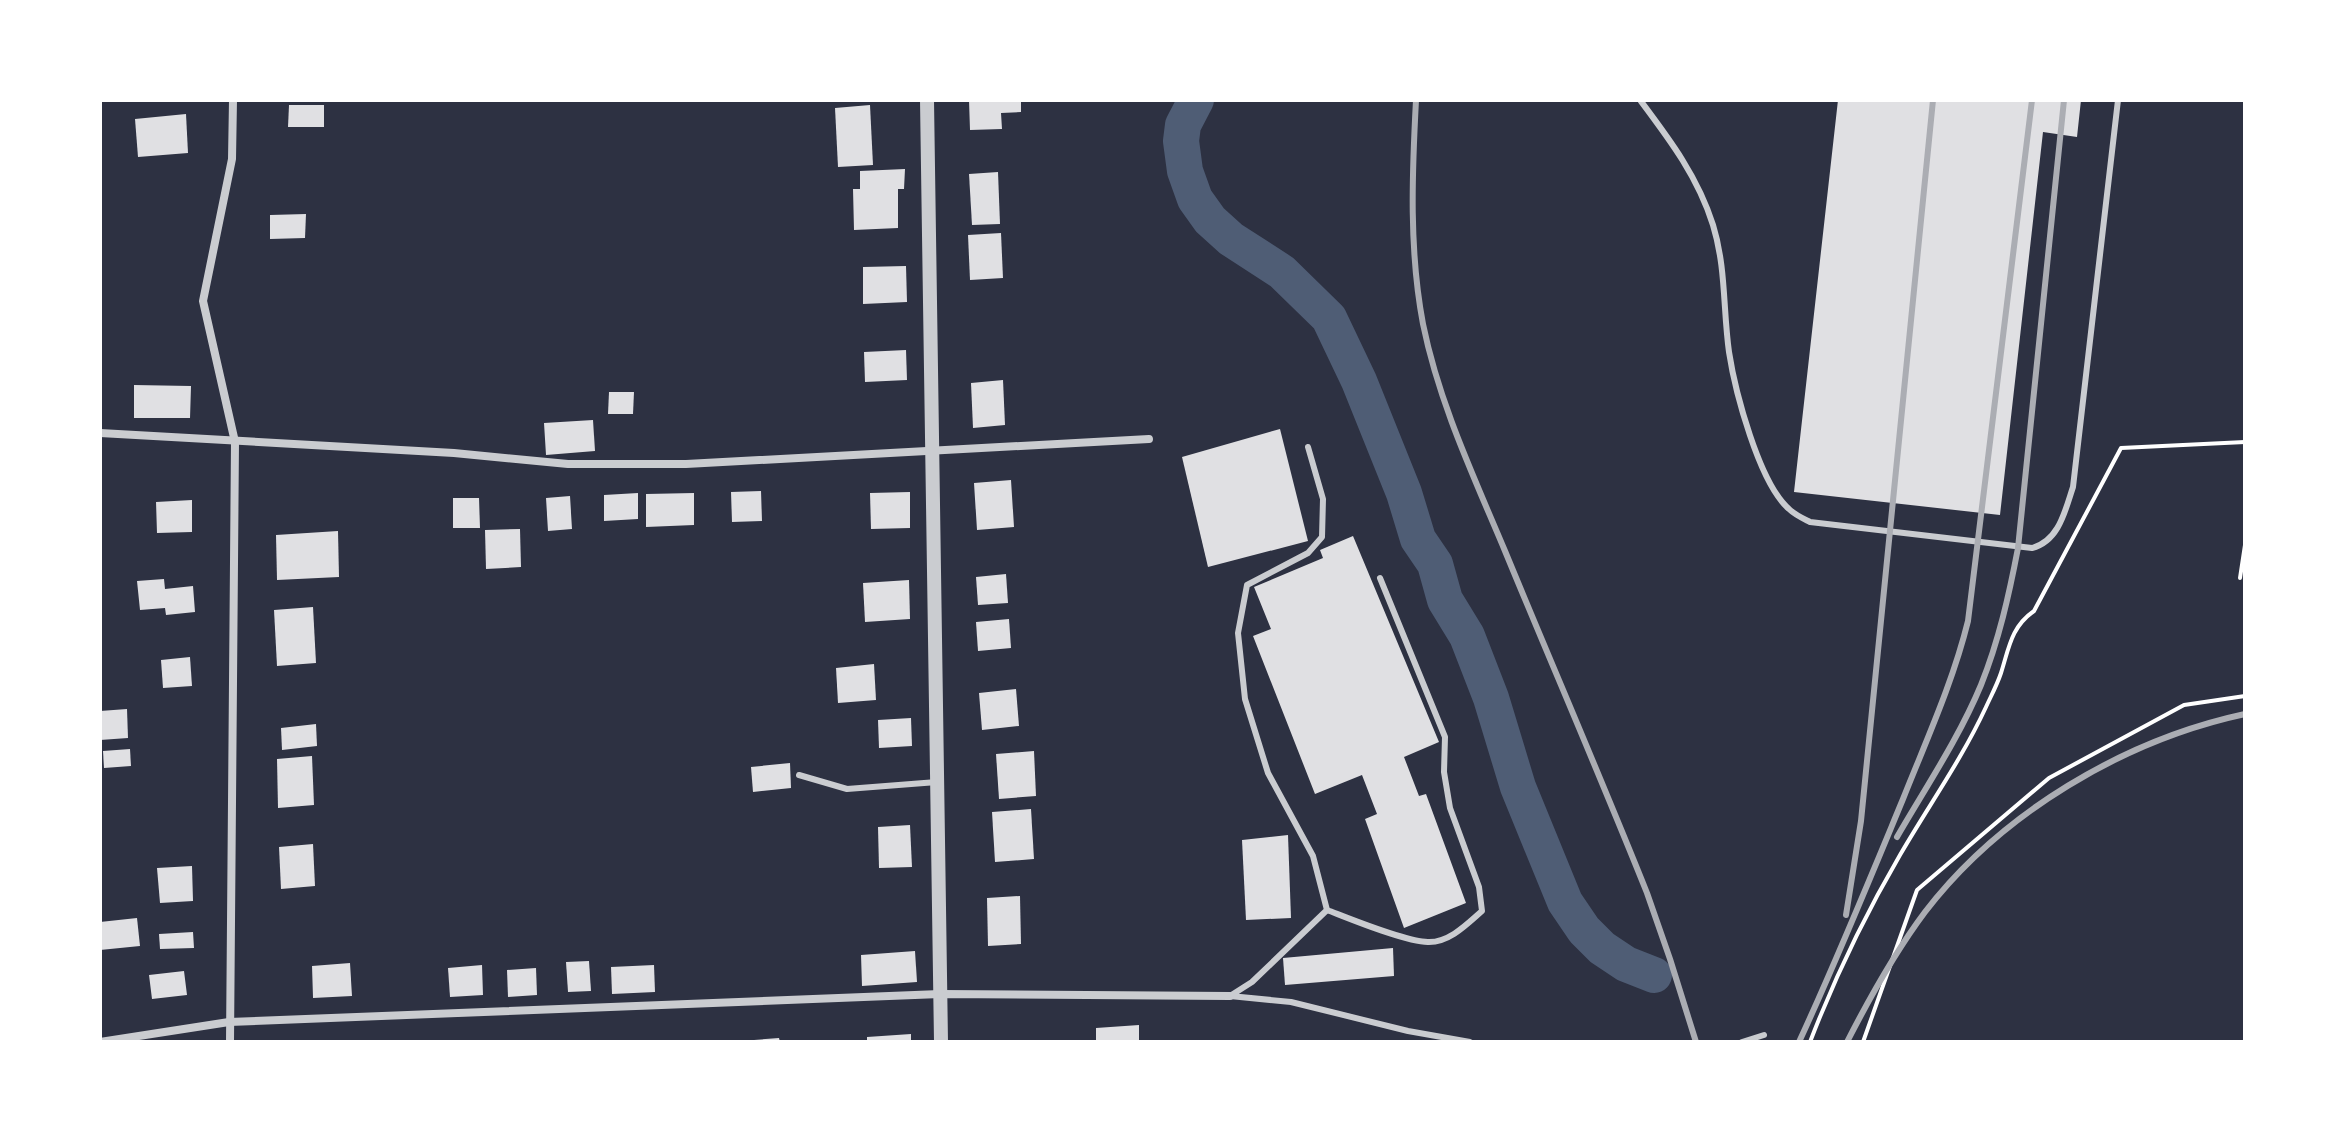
<svg xmlns="http://www.w3.org/2000/svg" width="2345" height="1142" font-family="'Sofia Sans Condensed',sans-serif">
	<style>
		.lines { fill: none; stroke-linecap: round; stroke-linejoin: round }
		.river { stroke: #4f5d75; stroke-width: 36 }
		.building { fill: #e0e0e3 }
		.path { stroke: #fff; stroke-width: 4 }
		.service { stroke: #caccd0; stroke-width: 6 }
		.minor { stroke: #caccd0; stroke-width: 8 }
		.tertiary { stroke: #caccd0; stroke-width: 14 }
		.rail { stroke: #abadb3; stroke-width: 6 }
	</style>
	<rect width="100%" height="100%" fill="#2d3142"/>
	<g class="lines">
		<path class="river" d="M 1196,100 L 1183,125 L 1181,141 L 1185,171 L 1195,199 L 1210,220 L 1231,239 L 1282,272 L 1329,318 L 1359,381 L 1404,493 L 1418,539 L 1435,564 L 1445,600 L 1467,636 L 1491,698 L 1518,787 L 1565,902 L 1584,930 L 1602,948 L 1626,964 L 1654,975"/>
	</g>
	<g class="building">
		<path d="M 969,100 L 1021,100 L 1021,112 L 1001,113 L 1002,129 L 970,130 Z"/>
		<path d="M 1838,100 L 2081,100 L 2077,137 L 2043,132 L 2000,515 L 1794,492 Z"/>
		<path d="M 289,105 L 324,105 L 324,127 L 288,127 Z"/>
		<path d="M 870,105 L 873,165 L 838,167 L 835,108 Z"/>
		<path d="M 186,114 L 188,153 L 138,157 L 135,119 Z"/>
		<path d="M 905,169 L 904,189 L 898,189 L 898,228 L 854,230 L 853,189 L 860,189 L 860,171 Z"/>
		<path d="M 998,172 L 1000,224 L 972,225 L 969,174 Z"/>
		<path d="M 306,214 L 305,238 L 270,239 L 270,215 Z"/>
		<path d="M 1001,233 L 1003,278 L 970,280 L 968,235 Z"/>
		<path d="M 906,266 L 907,302 L 863,304 L 863,267 Z"/>
		<path d="M 906,350 L 907,380 L 865,382 L 864,352 Z"/>
		<path d="M 1003,380 L 1005,425 L 973,428 L 971,383 Z"/>
		<path d="M 134,385 L 191,386 L 190,418 L 134,418 Z"/>
		<path d="M 609,392 L 634,392 L 633,414 L 608,414 Z"/>
		<path d="M 593,420 L 595,451 L 546,455 L 544,423 Z"/>
		<path d="M 1280,429 L 1308,541 L 1208,567 L 1182,457 Z"/>
		<path d="M 1011,480 L 1014,527 L 977,530 L 974,483 Z"/>
		<path d="M 761,491 L 762,521 L 732,522 L 731,492 Z"/>
		<path d="M 910,492 L 910,528 L 871,529 L 870,493 Z"/>
		<path d="M 638,493 L 638,519 L 604,521 L 604,495 Z"/>
		<path d="M 694,493 L 694,525 L 646,527 L 646,494 Z"/>
		<path d="M 570,496 L 572,529 L 548,531 L 546,498 Z"/>
		<path d="M 453,498 L 479,498 L 480,528 L 453,528 Z"/>
		<path d="M 192,500 L 192,532 L 157,533 L 156,502 Z"/>
		<path d="M 520,529 L 521,567 L 486,569 L 485,530 Z"/>
		<path d="M 338,531 L 339,577 L 277,580 L 276,535 Z"/>
		<path d="M 1353,536 L 1439,742 L 1404,757 L 1419,796 L 1426,794 L 1466,903 L 1404,928 L 1365,819 L 1377,814 L 1362,775 L 1315,794 L 1253,636 L 1271,629 L 1254,587 L 1323,558 L 1320,550 Z"/>
		<path d="M 1006,574 L 1008,603 L 978,605 L 976,577 Z"/>
		<path d="M 164,579 L 165,589 L 193,586 L 195,612 L 166,615 L 165,608 L 140,610 L 137,581 Z"/>
		<path d="M 909,580 L 910,619 L 865,622 L 863,583 Z"/>
		<path d="M 313,607 L 316,663 L 277,666 L 274,610 Z"/>
		<path d="M 1009,619 L 1011,648 L 978,651 L 976,622 Z"/>
		<path d="M 190,657 L 192,686 L 163,688 L 161,660 Z"/>
		<path d="M 874,664 L 876,700 L 838,703 L 836,668 Z"/>
		<path d="M 1016,689 L 1019,726 L 982,730 L 979,693 Z"/>
		<path d="M 127,709 L 128,738 L 100,740 L 100,711 Z"/>
		<path d="M 911,718 L 912,746 L 879,748 L 878,720 Z"/>
		<path d="M 316,724 L 317,746 L 282,750 L 281,728 Z"/>
		<path d="M 130,749 L 131,766 L 104,768 L 103,751 Z"/>
		<path d="M 1034,751 L 1036,796 L 999,799 L 996,754 Z"/>
		<path d="M 312,756 L 314,805 L 278,808 L 277,759 Z"/>
		<path d="M 790,763 L 791,788 L 753,792 L 751,767 Z"/>
		<path d="M 1031,809 L 1034,859 L 995,862 L 992,812 Z"/>
		<path d="M 910,825 L 912,867 L 879,868 L 878,827 Z"/>
		<path d="M 1288,835 L 1291,918 L 1246,920 L 1242,840 Z"/>
		<path d="M 313,844 L 315,886 L 281,889 L 279,847 Z"/>
		<path d="M 192,866 L 193,901 L 160,903 L 157,868 Z"/>
		<path d="M 1020,896 L 1021,944 L 988,946 L 987,898 Z"/>
		<path d="M 137,918 L 140,946 L 100,950 L 100,922 Z"/>
		<path d="M 193,932 L 194,948 L 160,949 L 159,934 Z"/>
		<path d="M 1393,948 L 1394,976 L 1285,985 L 1283,958 Z"/>
		<path d="M 915,951 L 917,982 L 862,986 L 861,955 Z"/>
		<path d="M 589,961 L 591,991 L 568,992 L 566,962 Z"/>
		<path d="M 350,963 L 352,996 L 313,998 L 312,966 Z"/>
		<path d="M 482,965 L 483,995 L 450,997 L 448,968 Z"/>
		<path d="M 654,965 L 655,992 L 612,994 L 611,967 Z"/>
		<path d="M 536,968 L 537,995 L 508,997 L 507,970 Z"/>
		<path d="M 184,971 L 187,995 L 152,999 L 149,975 Z"/>
		<path d="M 1139,1025 L 1139,1042 L 1096,1042 L 1096,1028 Z"/>
		<path d="M 911,1034 L 911,1042 L 867,1042 L 867,1037 Z"/>
		<path d="M 779,1038 L 780,1042 L 754,1042 L 754,1040 Z"/>
	</g>
	<g class="lines">
		<g class="path">
			<path d="M 2240,578 L 2245,545"/>
			<path d="M 1810,1042 C 1835,977 1865,915 1900,855 C 1929,805 1962,759 1986,707 C 1991,696 1997,685 2001,673 C 2009,648 2011,627 2034,611 L 2121,448 L 2245,442"/>
			<path d="M 1863,1042 L 1917,890 L 2049,778 L 2184,705 L 2245,696"/>
		</g>
		<g class="service">
			<path d="M 1640,100 C 1670,140 1698,177 1713,225 C 1726,267 1723,309 1729,352 C 1735,391 1759,483 1789,509 C 1795,515 1802,518 1810,522 L 2032,548 C 2059,541 2065,511 2073,487 L 2118,100"/>
			<path d="M 799,775 L 847,789 L 937,782"/>
			<path d="M 1327,910 C 1348,918 1408,943 1429,942 C 1450,942 1467,924 1482,911 L 1479,887 L 1450,808 L 1444,772 L 1445,737 L 1380,578"/>
			<path d="M 1230,996 L 1252,982 L 1327,910 L 1313,856 L 1268,773 L 1245,699 L 1238,633 L 1247,585 L 1308,553 L 1322,537 L 1323,499 L 1308,447"/>
			<path d="M 1230,996 L 1291,1002 L 1408,1031 L 1470,1042"/>
			<path d="M 1742,1042 L 1764,1035"/>
		</g>
		<g class="minor">
			<path d="M 100,433 L 454,453 L 568,464 L 686,464 L 1149,439"/>
			<path d="M 100,1042 L 229,1022 L 940,994 L 1230,996"/>
			<path d="M 230,1042 L 235,442 L 203,301 L 232,159 L 233,100"/>
		</g>
		<path class="tertiary" d="M 927,100 L 941,1042"/>
		<g class="rail">
			<path d="M 1416,100 C 1412,175 1409,250 1423,324 C 1439,403 1474,477 1505,551 C 1552,665 1601,778 1647,893 L 1670,959 L 1696,1042"/>
			<path d="M 1897,837 C 1926,787 1959,738 1981,685 C 1999,640 2009,595 2018,548 L 2064,100"/>
			<path d="M 1846,915 L 1861,821 L 1933,100"/>
			<path d="M 1799,1042 C 1836,962 1869,881 1903,799 C 1926,741 1953,682 1968,621 L 2032,100"/>
			<path d="M 1847,1042 C 1870,997 1895,952 1925,912 C 2001,813 2124,740 2245,714"/>
		</g>
	</g>
	<rect width="2345" height="1142" fill="none" stroke="#ffffff" stroke-width="204"/>
</svg>
